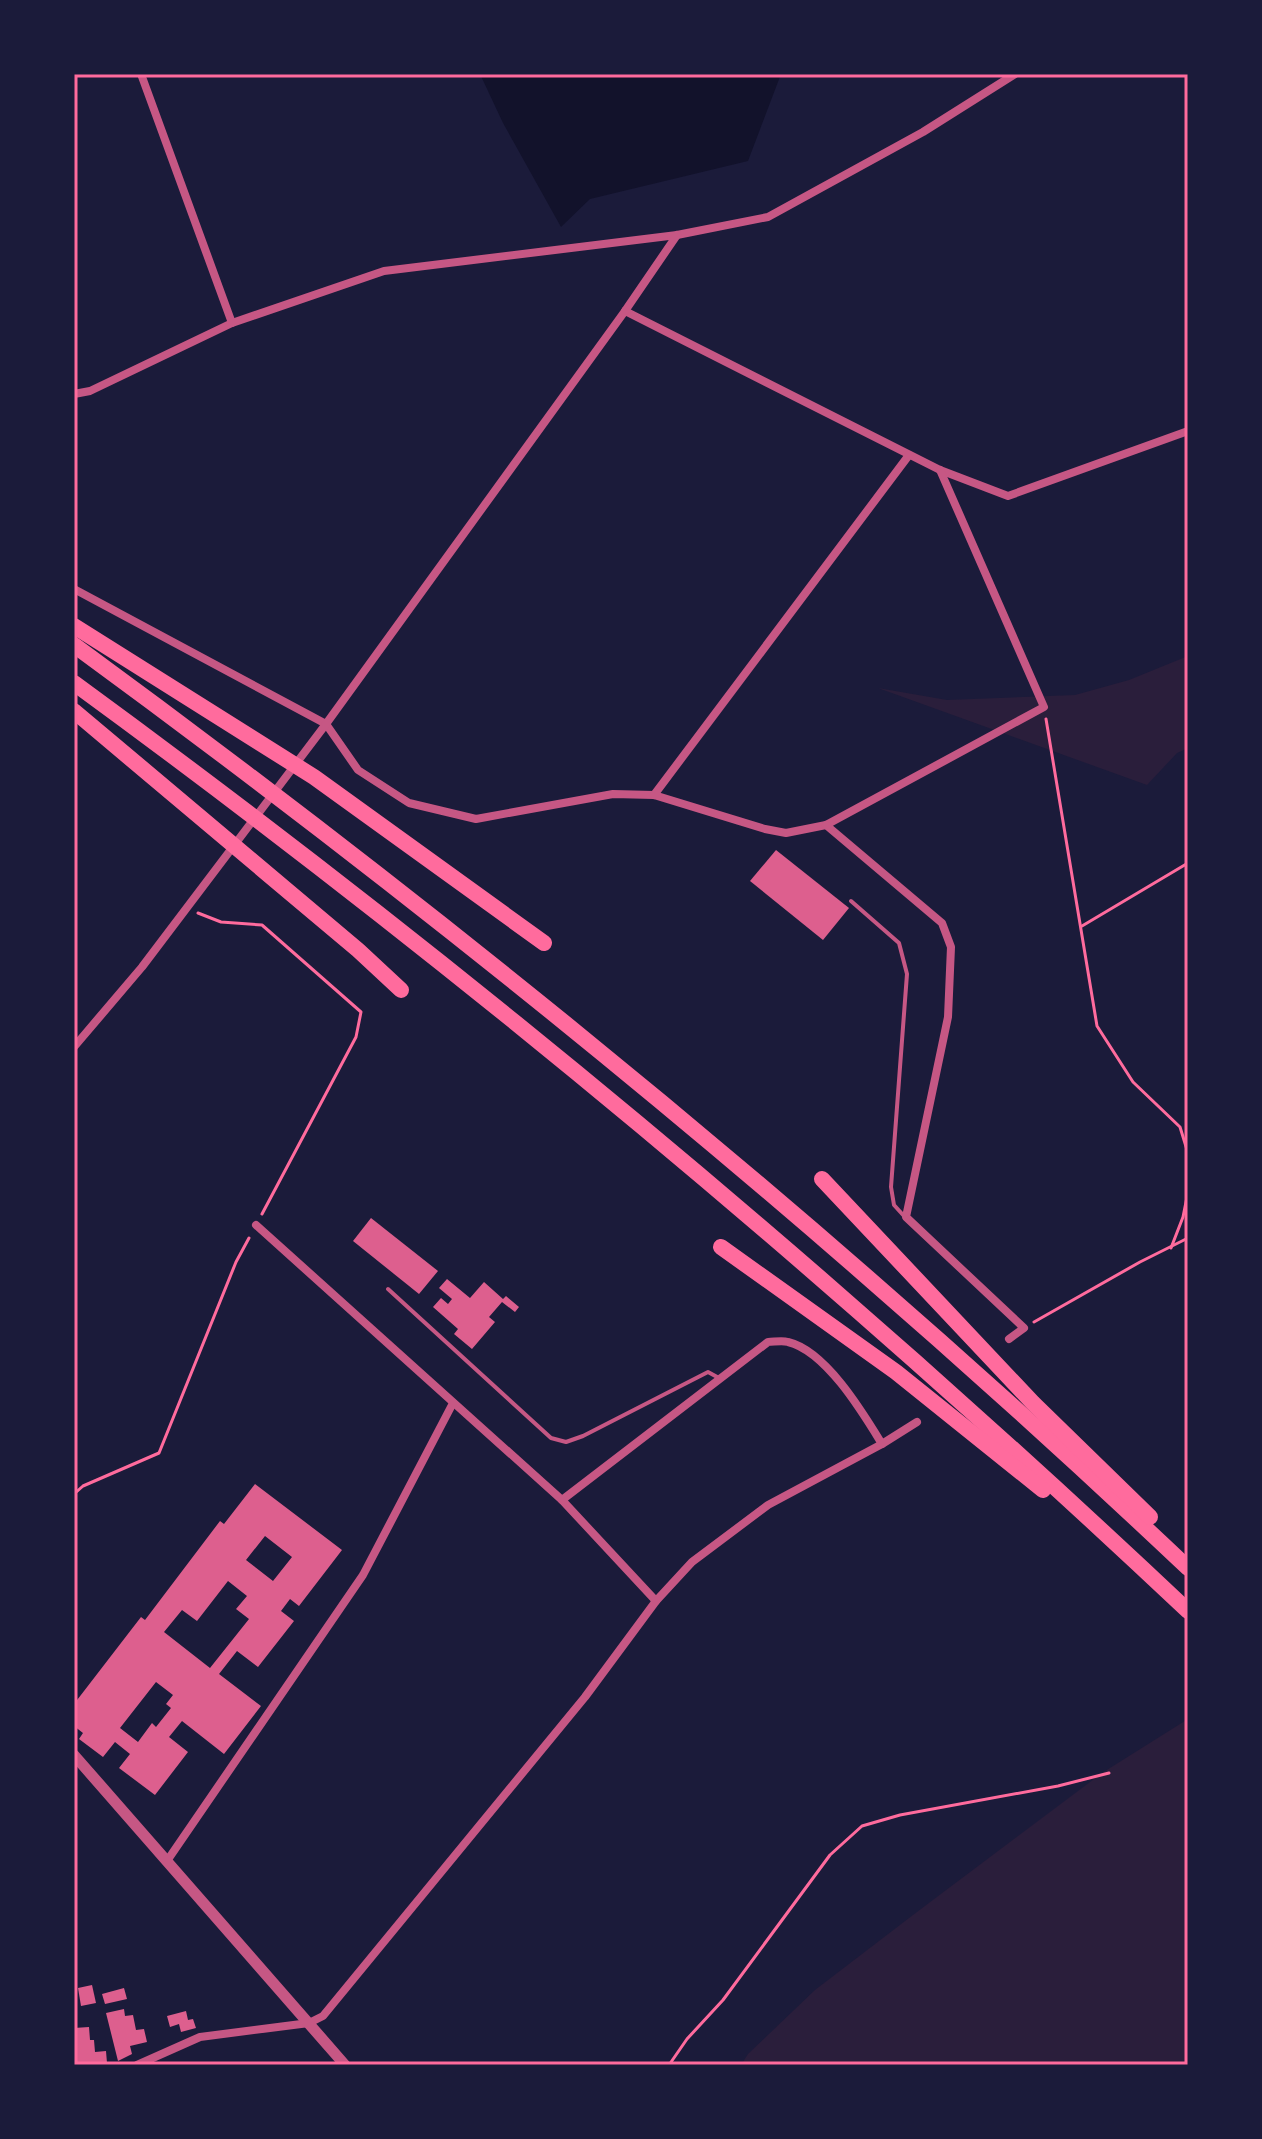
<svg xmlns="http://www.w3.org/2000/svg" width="1262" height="2139" font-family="'Golos Text',sans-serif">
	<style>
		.green { fill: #2a1e3b }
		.water { fill: #12122b }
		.building { fill: #dd5f8e; fill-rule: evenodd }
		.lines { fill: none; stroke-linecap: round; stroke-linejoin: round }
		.path { stroke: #ff6b9d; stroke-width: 3 }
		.service { stroke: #c65784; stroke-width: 4 }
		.minor { stroke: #c65784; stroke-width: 8 }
		.tertiary { stroke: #c65784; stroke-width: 11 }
		.motorway { stroke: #ff6b9d; stroke-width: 16 }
		.neatline { fill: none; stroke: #ff6b9d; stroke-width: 3 }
	</style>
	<rect width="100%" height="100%" fill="#1b1b3a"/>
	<g class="green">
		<path d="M 1188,656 L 1188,748 L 1177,753 L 1147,785 L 878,688 L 947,700 L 1075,695 L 1129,680 Z"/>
		<path d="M 1188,1719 L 1188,2065 L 741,2065 L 748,2054 L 815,1990 L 913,1915 L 1102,1773 Z"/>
	</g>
	<path class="water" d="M 480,74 L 781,74 L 748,161 L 590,199 L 561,227 L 503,123 Z"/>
	<g class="building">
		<path d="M 776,850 L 849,908 L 823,940 L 750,881 Z"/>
		<path d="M 371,1218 L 438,1271 L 419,1294 L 353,1241 Z"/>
		<path d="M 447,1279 L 470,1298 L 484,1282 L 503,1299 L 506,1296 L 519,1307 L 515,1312 L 502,1302 L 489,1317 L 495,1322 L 472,1349 L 454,1334 L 458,1329 L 433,1307 L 441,1298 L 448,1304 L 452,1299 L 439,1288 Z"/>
		<path d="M 255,1484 L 342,1550 L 299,1606 L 290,1599 L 281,1611 L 294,1621 L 258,1667 L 237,1651 L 219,1674 L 261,1706 L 224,1754 L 182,1721 L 169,1737 L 188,1752 L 155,1795 L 119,1768 L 130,1754 L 115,1742 L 103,1757 L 79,1739 L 83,1733 L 74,1726 L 74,1704 L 141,1617 L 145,1620 L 220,1521 L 224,1524 ZM 265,1536 L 292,1557 L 273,1581 L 246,1560 ZM 228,1581 L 247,1596 L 236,1609 L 249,1619 L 210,1668 L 164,1632 L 182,1610 L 197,1621 ZM 156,1682 L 173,1695 L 166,1704 L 171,1708 L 156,1727 L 152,1723 L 138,1742 L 120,1728 Z"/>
		<path d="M 92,1985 L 96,2003 L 81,2006 L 78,1988 Z"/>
		<path d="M 124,1988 L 127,1999 L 105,2004 L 102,1994 Z"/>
		<path d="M 124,2009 L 125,2016 L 133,2015 L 136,2030 L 144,2029 L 147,2042 L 130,2046 L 132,2054 L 118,2061 L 106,2013 Z"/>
		<path d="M 186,2011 L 188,2020 L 193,2019 L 196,2028 L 181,2032 L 179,2024 L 170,2027 L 167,2016 Z"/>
		<path d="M 89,2027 L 90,2040 L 94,2040 L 95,2052 L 106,2051 L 107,2063 L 74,2065 L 74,2028 Z"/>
	</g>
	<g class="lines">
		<g class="path">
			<path d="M 1046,719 L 1097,1026 L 1133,1082 L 1180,1127 L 1188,1153"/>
			<path d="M 198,913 L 221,922 L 262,925 L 361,1012 L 356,1037 L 262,1214"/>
			<path d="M 1082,926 L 1188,863"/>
			<path d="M 1171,1248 L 1183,1217 L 1188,1192"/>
			<path d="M 1034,1322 L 1140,1262 L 1188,1238"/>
			<path d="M 74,1494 L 83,1486 L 159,1453 L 236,1262 L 249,1238"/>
			<path d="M 669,2065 L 687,2039 L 723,2000 L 830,1855 L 862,1826 L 900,1815 L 1058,1786 L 1109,1773"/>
		</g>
		<g class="service">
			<path d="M 851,901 L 899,943 L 907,974 L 891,1187 L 894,1205 L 904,1216"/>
			<path d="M 388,1289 L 551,1438 L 566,1442 L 583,1436 L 708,1372 L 719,1378"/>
		</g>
		<g class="minor">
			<path d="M 141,74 L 232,323"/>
			<path d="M 625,311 L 940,470 L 1008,496 L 1188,431"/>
			<path d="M 74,394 L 90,391 L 232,323 L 384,271 L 677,235 L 768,217 L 923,132 L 1015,74"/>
			<path d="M 74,589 L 326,724 L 358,770 L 409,803 L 476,819 L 613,794 L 654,795 L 765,829 L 786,833 L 826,825 L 1044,707 L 940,470"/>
			<path d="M 654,795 L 909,455"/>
			<path d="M 826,825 L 942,923 L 951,947 L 948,1017 L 906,1217 L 1024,1328 L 1009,1339"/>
			<path d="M 74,1047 L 142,967 L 326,724 L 625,311 L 677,235"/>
			<path d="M 256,1225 L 562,1500 L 656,1601"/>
			<path d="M 562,1500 L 768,1342 C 774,1342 782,1340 788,1342 C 826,1351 863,1413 882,1444"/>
			<path d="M 167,1861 L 363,1575 L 453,1403"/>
			<path d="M 137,2065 L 200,2037 L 309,2023 L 323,2016 L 585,1697 L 656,1601 L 692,1562 L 768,1505 L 882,1444 L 917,1422"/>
		</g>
		<path class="tertiary" d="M 74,1755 L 345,2065"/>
		<g class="motorway">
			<path d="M 74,626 L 314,777 L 544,943"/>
			<path d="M 74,645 C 462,929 838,1237 1188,1568"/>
			<path d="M 74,683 C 464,968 837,1280 1188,1611"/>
			<path d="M 74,711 L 358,950 L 401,990"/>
			<path d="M 822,1179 L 1033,1403 L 1150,1517"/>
			<path d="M 721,1247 L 896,1372 L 1043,1490"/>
		</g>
	</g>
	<rect width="1262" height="2139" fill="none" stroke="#1b1b3a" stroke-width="152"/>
	<rect x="76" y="76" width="1110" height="1987" class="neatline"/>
</svg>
